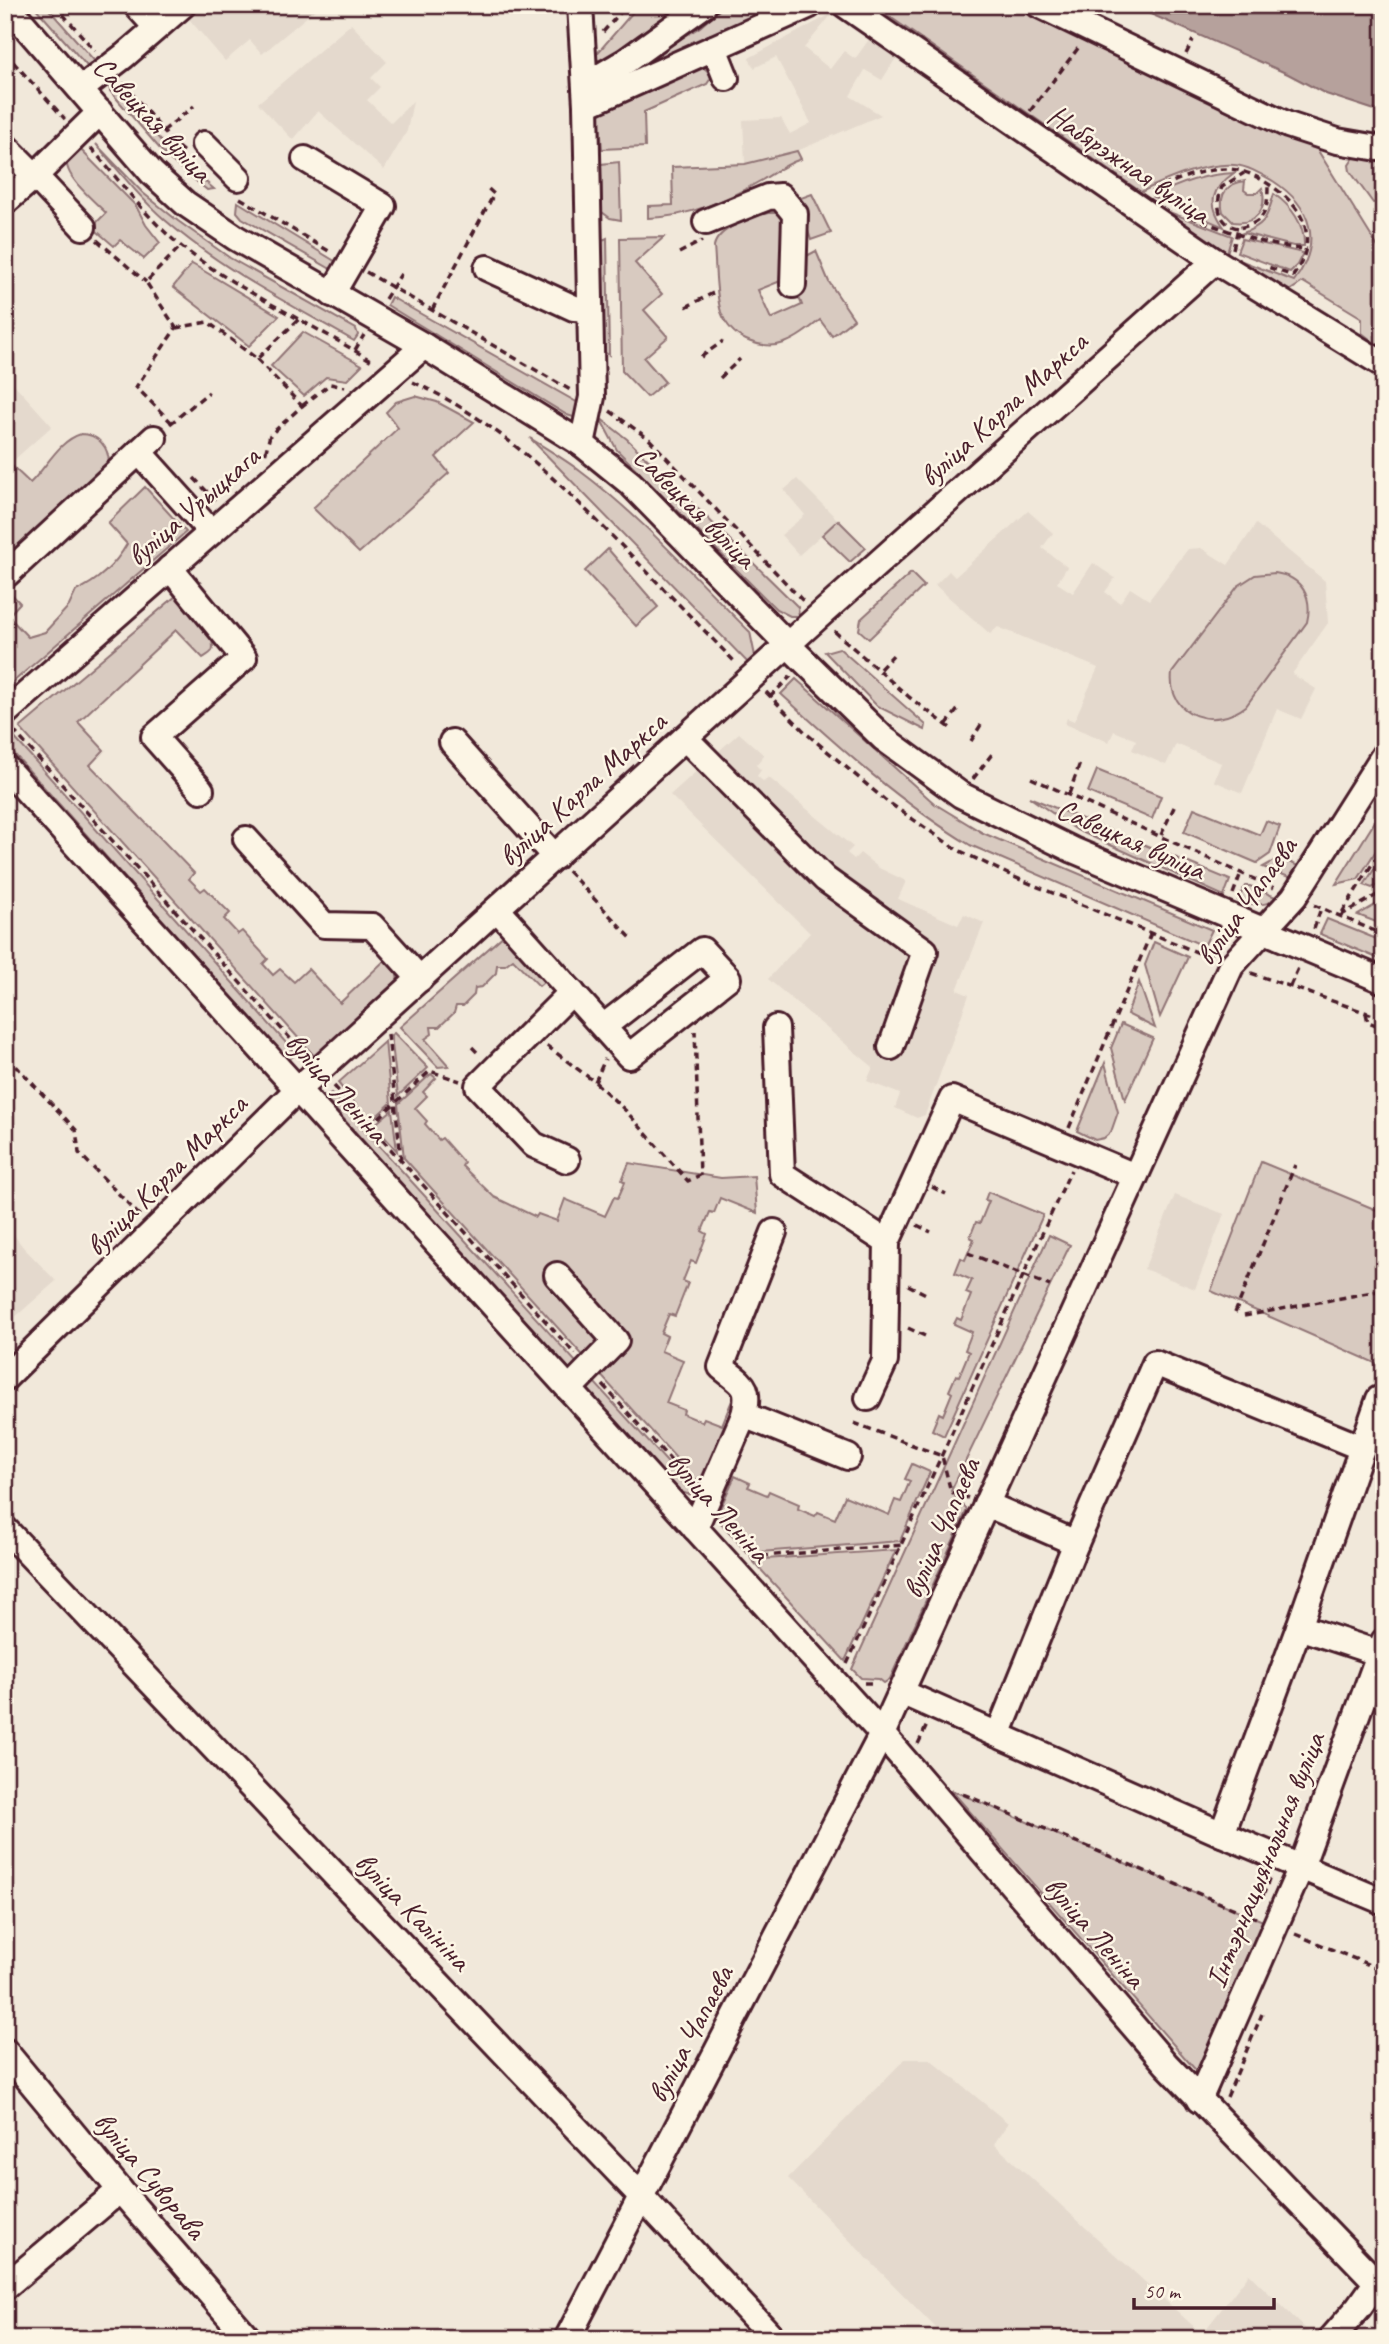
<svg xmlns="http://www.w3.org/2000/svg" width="1389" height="2344" font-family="Caveat,sans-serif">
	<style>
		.built { fill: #e4d9cd }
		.green { fill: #d8cac0; stroke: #917476; stroke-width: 2 }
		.water { fill: #b6a19c; stroke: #8b6d6f; stroke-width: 2 }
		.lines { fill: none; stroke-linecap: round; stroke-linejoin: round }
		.minor-casing { stroke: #4a1f2b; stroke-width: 30 }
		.path { stroke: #4a1f2b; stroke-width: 3.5; stroke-dasharray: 7 5; stroke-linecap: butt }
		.minor { stroke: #fcf5e5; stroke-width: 24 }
		.labels { text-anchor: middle; stroke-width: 5; stroke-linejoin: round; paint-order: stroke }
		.street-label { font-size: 30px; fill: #4a1f2b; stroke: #fcf5e5 }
	</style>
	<rect width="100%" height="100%" fill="#f1e8da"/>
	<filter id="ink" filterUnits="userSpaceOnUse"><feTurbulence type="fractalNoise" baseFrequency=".0143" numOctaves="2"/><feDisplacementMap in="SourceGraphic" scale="14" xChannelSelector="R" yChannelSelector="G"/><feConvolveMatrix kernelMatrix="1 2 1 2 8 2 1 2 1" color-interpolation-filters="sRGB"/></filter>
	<g filter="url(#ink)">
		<g class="built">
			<path d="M 206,5 L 248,5 L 252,10 L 257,5 L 321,5 L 262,54 L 250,40 L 225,61 L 189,19 Z"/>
			<path d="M 833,13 L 804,48 L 830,69 L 844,51 L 855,59 L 870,38 L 896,58 L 882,80 L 865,70 L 850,96 L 881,115 L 797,151 L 745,164 L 743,120 L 781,118 L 790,134 L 811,123 L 776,57 L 754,68 L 749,58 Z"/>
			<path d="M 351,24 L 387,62 L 371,78 L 380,87 L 367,100 L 391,123 L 413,101 L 407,131 L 384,170 L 318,111 L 293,140 L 258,103 Z"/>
			<path d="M 5,374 L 52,426 L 5,468 Z"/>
			<path d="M 797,479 L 838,520 L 799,555 L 781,535 L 805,515 L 784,490 Z"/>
			<path d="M 1028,511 L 1053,533 L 1042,548 L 1067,567 L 1057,583 L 1073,593 L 1093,563 L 1115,578 L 1105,592 L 1120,603 L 1130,588 L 1149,600 L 1188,549 L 1201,548 L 1228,565 L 1256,524 L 1325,581 L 1328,623 L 1292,674 L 1316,689 L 1301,719 L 1277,709 L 1242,793 L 1214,781 L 1221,763 L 1176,744 L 1166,765 L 1132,750 L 1136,740 L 1114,731 L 1109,742 L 1065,724 L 1067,718 L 1074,721 L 1098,668 L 998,627 L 990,634 L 935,585 L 949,571 L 955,577 Z"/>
			<path d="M 739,733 L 764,755 L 756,765 L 761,770 L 757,776 L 764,782 L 768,777 L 853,847 L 847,853 L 854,859 L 860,853 L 879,868 L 906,881 L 898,899 L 958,925 L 964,914 L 984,923 L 957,990 L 969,995 L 925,1115 L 917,1118 L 895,1108 L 900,1094 L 867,1081 L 873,1067 L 768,979 L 810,933 L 670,795 Z"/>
			<path d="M 1175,1195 L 1224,1214 L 1195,1289 L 1144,1269 Z"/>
			<path d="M 5,1223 L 23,1247 L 56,1281 L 5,1326 Z"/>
			<path d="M 905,2059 L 930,2059 L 1008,2123 L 994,2144 L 1202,2334 L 1249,2274 L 1309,2332 L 1302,2339 L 935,2339 L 940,2332 L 788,2178 Z"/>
		</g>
		<g class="green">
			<path d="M 45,5 L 100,67 L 87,66 L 34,6 Z"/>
			<path d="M 639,5 L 684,5 L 614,58 L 600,61 L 594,57 Z"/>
			<path d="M 725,5 L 792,5 L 622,81 L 624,73 L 700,27 Z"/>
			<path d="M 873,5 L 1019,5 L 1317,149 L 1384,257 L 1384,350 L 1362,333 L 1362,318 L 1303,282 L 1289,291 L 1234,258 L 1294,281 C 1323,243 1312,206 1273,181 C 1261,174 1248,166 1234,165 C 1203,163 1167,179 1141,192 Z"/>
			<path d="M 697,67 C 705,67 708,70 711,78 L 707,84 L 644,112 L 645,147 L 602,149 L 599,111 Z"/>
			<path d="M 108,79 L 168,149 L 214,189 L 207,190 L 167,157 L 110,91 Z"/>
			<path d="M 75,144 L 136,206 L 146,225 L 160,243 L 144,259 L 120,240 L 114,246 L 92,227 L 106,213 C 95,202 63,176 67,159 C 69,154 73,149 75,144 Z"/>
			<path d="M 96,144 L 143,193 L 178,221 L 230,258 L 356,329 L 358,335 L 354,341 C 290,304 221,269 165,220 C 139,197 118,170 96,144 Z"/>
			<path d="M 797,151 L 801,159 C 786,164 775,172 762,180 C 727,200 689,217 648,218 L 648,206 L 673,205 L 672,167 L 745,164 Z"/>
			<path d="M 1357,153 L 1384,156 L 1384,201 L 1373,203 L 1350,171 L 1349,165 Z"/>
			<path d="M 619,162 L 621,220 L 610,218 L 602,212 L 601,164 Z"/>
			<path d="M 1234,173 C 1211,189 1207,203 1224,227 L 1153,197 C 1179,183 1205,174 1234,173 Z"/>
			<path d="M 1245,181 L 1244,190 L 1248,193 L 1257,193 L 1262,188 C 1268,210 1255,225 1233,222 L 1223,212 C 1218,194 1228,183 1245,181 Z"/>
			<path d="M 812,194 L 831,233 L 811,240 L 798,199 Z"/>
			<path d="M 1274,194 C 1291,206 1305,224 1304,246 L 1293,246 L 1243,233 C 1268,224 1267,215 1274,194 Z"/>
			<path d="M 238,202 L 338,263 L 335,268 L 329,268 L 242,218 L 237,212 Z"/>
			<path d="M 1156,207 L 1232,236 L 1227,253 Z"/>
			<path d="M 768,213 L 776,213 L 785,222 L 788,278 L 758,290 L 771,319 L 802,305 L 797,293 L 803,258 L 816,251 L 829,282 L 854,319 L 832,336 L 820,320 C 795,340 777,354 746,340 C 733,334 726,325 721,312 C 715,292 716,267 714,246 C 718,228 751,217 768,213 Z"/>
			<path d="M 664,237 L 635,263 L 662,294 L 644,310 L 668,337 L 644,358 L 665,382 L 647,397 L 622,371 L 620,238 Z"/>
			<path d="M 607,238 L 609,355 L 599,349 L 598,242 Z"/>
			<path d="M 1242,239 L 1303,253 L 1297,265 L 1290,272 L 1237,252 Z"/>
			<path d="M 192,264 L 199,268 L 279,316 L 249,346 L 173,287 Z"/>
			<path d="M 391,297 L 580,404 L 578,414 L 573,417 L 567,415 L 387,305 Z"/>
			<path d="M 303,332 L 362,365 L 347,380 L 326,377 L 304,396 L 271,366 Z"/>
			<path d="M 415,396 L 437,402 L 474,422 L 436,457 L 449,473 L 359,553 L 313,508 L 398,428 L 386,412 L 396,402 Z"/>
			<path d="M 600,418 L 627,439 L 798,607 L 799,616 L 790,616 L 776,609 L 617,450 Z"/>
			<path d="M 81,434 C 98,434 109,447 109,464 L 15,553 L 5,553 L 5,468 L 10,464 L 30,483 C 47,467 58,441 81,434 Z"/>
			<path d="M 530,438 C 547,449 564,459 580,471 C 642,517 695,578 750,632 L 755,656 L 751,666 Z"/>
			<path d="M 145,487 L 186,532 L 5,689 L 5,587 L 20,603 L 8,616 L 28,637 L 45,632 L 69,606 L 76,591 C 98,581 115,565 127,544 L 108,523 Z"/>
			<path d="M 838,520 L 866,548 L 850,562 L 822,535 Z"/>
			<path d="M 608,549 L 658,607 L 636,626 L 585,571 Z"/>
			<path d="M 911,573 L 924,586 L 869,639 L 859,630 L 861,619 Z"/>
			<path d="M 1275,573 C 1302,577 1313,597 1307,622 L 1246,706 C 1216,730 1167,718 1172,673 L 1238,586 L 1255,575 Z"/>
			<path d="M 176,596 C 186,607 219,636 212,651 C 210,654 206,656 203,658 L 176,630 L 78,722 L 104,750 L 90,765 L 194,873 L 189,879 L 201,891 L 205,888 L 230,913 L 224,919 L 238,934 L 242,931 L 268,959 L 263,964 L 273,975 L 280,969 L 294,982 L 308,969 L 340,1003 L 386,959 L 396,968 L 398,982 L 318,1060 L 20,728 Z"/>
			<path d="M 839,648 L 926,725 L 925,730 L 877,706 L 825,652 Z"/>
			<path d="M 796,679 L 935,804 L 983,833 L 1212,930 L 1204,946 L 970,845 C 901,803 841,749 781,694 Z"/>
			<path d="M 12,735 L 296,1054 L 288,1060 L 8,747 L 5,740 Z"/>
			<path d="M 1097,770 L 1161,796 L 1152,819 L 1088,792 Z"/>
			<path d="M 1029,797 L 1230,880 L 1224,896 L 1077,830 Z"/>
			<path d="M 1384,807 L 1384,838 L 1358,879 L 1336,884 Z"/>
			<path d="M 1194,808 L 1260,835 L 1266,821 L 1280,826 L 1270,854 L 1257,863 L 1184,832 Z"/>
			<path d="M 1384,854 L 1384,882 L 1372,888 L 1364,885 Z"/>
			<path d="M 1279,858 L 1301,867 L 1294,879 L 1263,867 Z"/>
			<path d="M 1245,886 L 1250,886 L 1280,899 C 1265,906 1253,906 1238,900 Z"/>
			<path d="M 1384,900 L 1384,925 L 1358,915 Z"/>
			<path d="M 1327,919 L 1384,942 L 1384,961 L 1320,934 Z"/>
			<path d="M 505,934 L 546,980 L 539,986 L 513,959 L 505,965 L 497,965 L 496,973 L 482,987 L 475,988 L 474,995 L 463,1006 L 456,1006 L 454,1013 L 439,1027 L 431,1027 L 432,1034 L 425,1039 L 449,1066 L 438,1067 L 400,1027 Z"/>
			<path d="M 1154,942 L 1188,957 L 1160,1017 L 1145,965 Z"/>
			<path d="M 1139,982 L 1155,1028 L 1127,1014 Z"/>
			<path d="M 1121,1024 L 1153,1038 L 1125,1100 L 1111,1048 Z"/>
			<path d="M 394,1033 L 428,1068 L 398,1096 L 391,1035 Z"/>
			<path d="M 385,1041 L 391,1103 L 370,1122 L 338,1083 Z"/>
			<path d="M 1105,1063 L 1118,1112 L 1111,1132 L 1104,1138 L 1095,1140 L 1077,1131 Z"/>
			<path d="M 431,1074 L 436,1078 L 423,1092 L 427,1096 L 415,1108 L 427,1121 L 425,1124 L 439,1140 L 442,1138 L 464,1163 L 462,1166 L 494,1197 L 536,1217 L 538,1214 L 557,1221 L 565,1199 L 605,1216 L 614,1197 L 618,1198 L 625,1182 L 622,1180 L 629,1163 L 721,1178 L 754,1176 L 757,1213 L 720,1198 L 714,1213 L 710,1212 L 702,1231 L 707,1234 L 696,1263 L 691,1261 L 683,1281 L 688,1283 L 675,1316 L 669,1314 L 661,1333 L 667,1336 L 661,1351 L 683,1360 L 666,1403 L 684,1410 L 683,1414 L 702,1422 L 704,1418 L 722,1425 L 735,1393 L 740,1398 L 704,1489 L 404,1158 L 398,1104 Z"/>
			<path d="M 331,1093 L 697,1495 C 684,1495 678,1491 669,1482 L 325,1098 Z"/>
			<path d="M 392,1110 L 397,1151 L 374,1125 Z"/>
			<path d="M 1261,1162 L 1384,1213 L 1384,1367 L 1211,1291 Z"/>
			<path d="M 988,1192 L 1043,1215 L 944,1436 L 932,1430 L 939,1413 L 943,1415 L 952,1393 L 949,1391 L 956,1375 L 959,1376 L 969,1352 L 965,1350 L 972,1332 L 954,1324 L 957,1318 L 961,1320 L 971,1295 L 966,1293 L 972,1280 L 955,1273 L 961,1258 L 965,1260 L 974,1239 L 970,1237 L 976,1222 L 980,1223 L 989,1201 L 985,1200 Z"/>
			<path d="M 1049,1235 L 1070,1245 L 951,1491 L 967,1510 L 890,1679 L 884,1683 L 879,1679 L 861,1678 L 852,1669 Z"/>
			<path d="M 912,1464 L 930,1472 L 900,1541 L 747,1553 L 716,1517 L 735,1476 L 750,1483 L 748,1487 L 767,1495 L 769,1491 L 799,1504 L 798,1509 L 815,1516 L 818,1512 L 835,1519 L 845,1496 L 889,1515 L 895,1500 L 901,1502 L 910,1481 L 905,1479 Z"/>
			<path d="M 896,1550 L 845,1661 L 752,1560 Z"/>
			<path d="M 951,1790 L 1275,1926 L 1207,2082 L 1193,2067 Z"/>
		</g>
		<path class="water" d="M 1130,5 L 1384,5 L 1384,113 L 1326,94 L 1288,74 Z"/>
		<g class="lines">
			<defs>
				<g id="minor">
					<path d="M 7,5 L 152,173 L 186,204 L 236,238 L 424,346 L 582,444 L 630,483 L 788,645 L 883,738 L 961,795 L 1073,850 L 1384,981"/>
					<path d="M 136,5 L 156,27"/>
					<path d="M 580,5 L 586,105 L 592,397 L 582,444"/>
					<path d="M 845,5 L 1215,261 L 1384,365"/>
					<path d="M 1039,5 L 1288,125 L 1337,141 L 1384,149"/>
					<path d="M 714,48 L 726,78"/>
					<path d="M 585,85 L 626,61 L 704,5"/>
					<path d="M 81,89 L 124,56 L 183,5"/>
					<path d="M 586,105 L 810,5"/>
					<path d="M 204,144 L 238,178"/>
					<path d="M 5,146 L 35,176 L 100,112"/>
					<path d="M 305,159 L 383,206 L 332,294"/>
					<path d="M 5,202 L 35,176 L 83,227"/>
					<path d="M 706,222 L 768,197 L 780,196 L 795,214 L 793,285"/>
					<path d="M 487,268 L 574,308 L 590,309"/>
					<path d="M 139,452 L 211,532"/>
					<path d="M 170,568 L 244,658 L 154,737 L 201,790"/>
					<path d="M 5,572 L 7,574 L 154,438"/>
					<path d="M 5,713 L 424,346"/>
					<path d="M 685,738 L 825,879 L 925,951 L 891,1047"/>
					<path d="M 452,742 L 555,857"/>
					<path d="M 5,767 L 882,1734 L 1166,2064 L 1384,2290"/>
					<path d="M 246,839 L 324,925 L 372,926 L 420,979"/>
					<path d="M 497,909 L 629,1056 L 728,978 L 702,950 L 603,1027"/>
					<path d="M 776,1028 L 782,1174 L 887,1242"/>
					<path d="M 567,1160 L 534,1145 L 478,1086 L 572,992"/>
					<path d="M 557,1275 L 616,1341 L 569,1389"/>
					<path d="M 5,1378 L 297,1090 L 818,617 L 1215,261"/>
					<path d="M 868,1398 L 885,1361 L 887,1242 L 952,1099 L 1135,1176"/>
					<path d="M 744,1415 C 751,1385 743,1385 721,1367 L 774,1232"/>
					<path d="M 1362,1448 L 1379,1399 L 1384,1401"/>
					<path d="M 986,1504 L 1076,1543"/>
					<path d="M 695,1528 L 744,1415 L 848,1457"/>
					<path d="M 5,1529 L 641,2196 L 774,2339"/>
					<path d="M 1299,1627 L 1384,1655"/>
					<path d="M 901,1692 L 1222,1834 L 1384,1902"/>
					<path d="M 998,1735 L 1076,1543 L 1155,1363 L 1362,1448 L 1299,1627 L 1222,1834"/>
					<path d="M 5,2051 L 120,2190 L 249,2339"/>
					<path d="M 1199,2100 L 1301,1867 L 1384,1641"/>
					<path d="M 5,2287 L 120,2190"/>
					<path d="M 567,2339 L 882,1734 L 1231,966 L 1294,897 L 1384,755"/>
					<path d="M 1331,2339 L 1359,2307 L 1376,2283"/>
				</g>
			</defs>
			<use href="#minor" class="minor-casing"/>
			<g class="path">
				<path d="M 55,5 L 95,51"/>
				<path d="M 603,32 L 627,5"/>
				<path d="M 5,53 L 65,119"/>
				<path d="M 1186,54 L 1193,40"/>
				<path d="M 123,83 L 174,144 L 185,153"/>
				<path d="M 1030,111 L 1079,47"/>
				<path d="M 163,131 L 194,106"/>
				<path d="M 91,148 C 120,181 148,220 182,247 C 241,293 312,323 375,363"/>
				<path d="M 1152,192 C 1174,180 1204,168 1230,169 C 1245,170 1258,177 1270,185 C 1306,208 1319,240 1293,276 L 1268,267"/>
				<path d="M 240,198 L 332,253"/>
				<path d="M 1191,217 C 1228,231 1267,247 1307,249"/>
				<path d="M 1238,228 C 1218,225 1215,203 1222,187 L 1244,173"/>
				<path d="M 97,240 L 146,282"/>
				<path d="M 1233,249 L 1238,228 C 1266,223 1268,210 1268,184"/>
				<path d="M 679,253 L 702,241"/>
				<path d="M 366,272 L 572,391"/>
				<path d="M 385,299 L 401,274"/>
				<path d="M 686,307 L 713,293"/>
				<path d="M 432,310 L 494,194 L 485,186"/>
				<path d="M 176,328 L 208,322 L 257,359 L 299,319"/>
				<path d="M 355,350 L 364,335"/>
				<path d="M 701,357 L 723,341"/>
				<path d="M 257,359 L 302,406 L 270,435 L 265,455"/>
				<path d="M 720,378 L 740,359"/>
				<path d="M 413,382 C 495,419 557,480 619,543 C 658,583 697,623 735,662"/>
				<path d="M 302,406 L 330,384 L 345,387"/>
				<path d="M 610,411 L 649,439 L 803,601"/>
				<path d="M 172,423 L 136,387 L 176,328 L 146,282 L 181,246"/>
				<path d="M 170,424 L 209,392"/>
				<path d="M 194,478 L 215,500"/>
				<path d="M 834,631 L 909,697 L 953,730"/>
				<path d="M 880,669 L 896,652"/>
				<path d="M 766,692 L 807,734 L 885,800 L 956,849 L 1014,877 L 1211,958"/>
				<path d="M 770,697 L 791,676"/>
				<path d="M 946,725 L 959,708"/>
				<path d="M 13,730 L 305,1055"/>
				<path d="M 971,741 L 982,723"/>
				<path d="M 1031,778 L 1274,888"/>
				<path d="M 973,779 L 992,754"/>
				<path d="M 1069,794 L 1080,763"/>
				<path d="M 1161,835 L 1175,805"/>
				<path d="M 1384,845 L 1340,916 L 1384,891"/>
				<path d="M 568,871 L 631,938"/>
				<path d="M 1233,894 L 1241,873"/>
				<path d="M 1314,905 L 1384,935"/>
				<path d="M 1314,929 L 1321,908"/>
				<path d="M 1209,956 L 1218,934"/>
				<path d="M 1251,973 L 1379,1017"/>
				<path d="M 1290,986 L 1299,966"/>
				<path d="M 1366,1013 L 1368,1022 L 1384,1028"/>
				<path d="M 388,1034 L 401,1159"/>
				<path d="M 547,1046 L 595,1082 L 626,1111 L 688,1181 L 700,1175 L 695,1031"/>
				<path d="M 472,1047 L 480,1055"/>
				<path d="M 5,1075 L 17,1067 L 76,1130 L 79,1153 L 140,1216"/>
				<path d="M 595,1082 L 605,1059"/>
				<path d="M 334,1086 L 575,1354"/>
				<path d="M 370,1126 L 430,1071 L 460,1081"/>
				<path d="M 1069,1128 L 1151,933"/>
				<path d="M 932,1187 L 946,1194"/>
				<path d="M 917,1225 L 931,1232"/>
				<path d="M 968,1253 L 1050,1286"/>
				<path d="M 908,1285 L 928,1295"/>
				<path d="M 1235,1313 L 1295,1165"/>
				<path d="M 1244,1316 L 1384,1290"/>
				<path d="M 908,1328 L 925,1336"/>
				<path d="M 603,1385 L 692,1484"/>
				<path d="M 854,1423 L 942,1456 L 951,1492 L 968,1498"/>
				<path d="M 750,1557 L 903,1545"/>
				<path d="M 847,1664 L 1071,1170"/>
				<path d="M 864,1683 L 876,1683"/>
				<path d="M 918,1744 L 927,1725"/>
				<path d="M 963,1794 L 1256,1918"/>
				<path d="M 1263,1896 L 1270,1877"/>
				<path d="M 1295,1934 L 1384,1971"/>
				<path d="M 1227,2097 L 1262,2014"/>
			</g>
			<use href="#minor" class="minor"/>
		</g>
	</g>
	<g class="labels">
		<g class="street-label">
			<text transform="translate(153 119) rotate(47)" y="10">Савецкая вуліца</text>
			<text transform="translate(1129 164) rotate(34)" y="10">Набярэжная вуліца</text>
			<text transform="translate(1003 409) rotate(-42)" y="10">вуліца Карла Маркса</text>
			<text transform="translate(193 506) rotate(-41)" y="10">вуліца Урыцкага</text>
			<text transform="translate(695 507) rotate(45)" y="10">Савецкая вуліца</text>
			<text transform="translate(582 789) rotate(-42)" y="10">вуліца Карла Маркса</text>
			<text transform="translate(1131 839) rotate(24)" y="10">Савецкая вуліца</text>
			<text transform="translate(1246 901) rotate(-54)" y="10">вуліца Чапаева</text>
			<text transform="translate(337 1087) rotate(48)" y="10">вуліца Леніна</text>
			<text transform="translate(166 1175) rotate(-45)" y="10">вуліца Карла Маркса</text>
			<text transform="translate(719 1507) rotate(48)" y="10">вуліца Леніна</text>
			<text transform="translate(941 1528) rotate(-66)" y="10">вуліца Чапаева</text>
			<text transform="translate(1265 1860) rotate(-68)" y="10">Інтэрнацыянальная вуліца</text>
			<text transform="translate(413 1911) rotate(46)" y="10">вуліца Калініна</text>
			<text transform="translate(1095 1932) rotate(49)" y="10">вуліца Леніна</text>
			<text transform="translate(690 2034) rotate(-62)" y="10">вуліца Чапаева</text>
			<text transform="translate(150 2175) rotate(50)" y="10">вуліца Суворава</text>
		</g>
	</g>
	<rect width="1389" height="2344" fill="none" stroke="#fcf5e5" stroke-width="28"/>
	<rect x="14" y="14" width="1361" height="2316" fill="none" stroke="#4a1f2b" stroke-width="2.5" filter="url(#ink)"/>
	<path d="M1134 2298v10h140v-10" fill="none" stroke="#4a1f2b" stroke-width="3.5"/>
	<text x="1144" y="2298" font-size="21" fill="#4a1f2b" stroke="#fcf5e5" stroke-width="5" paint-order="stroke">50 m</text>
</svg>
